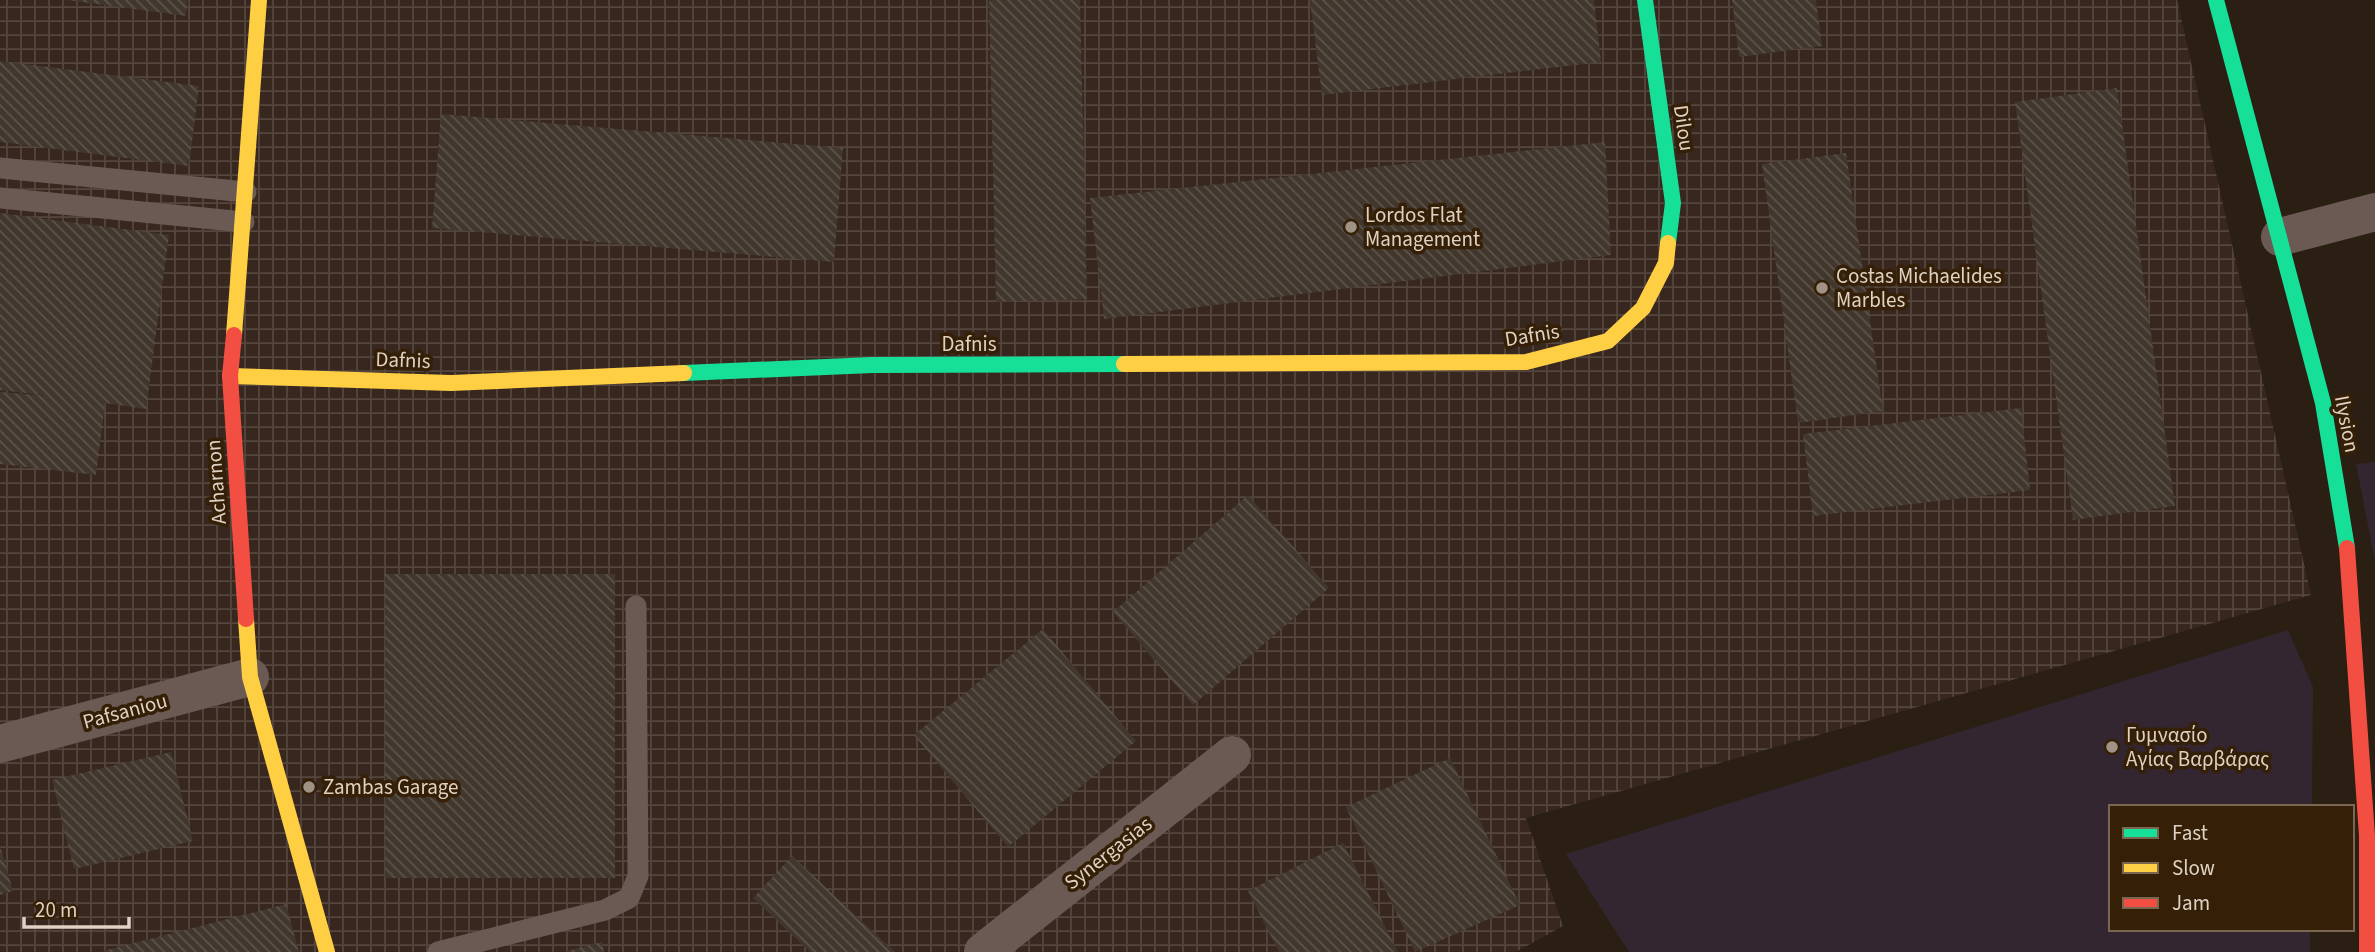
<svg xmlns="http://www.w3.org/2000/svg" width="2375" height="952" font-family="'Source Sans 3',sans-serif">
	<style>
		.industrial { fill: url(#industrial-grid) }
		.education { fill: #332630 }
		.building { fill: url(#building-back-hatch) }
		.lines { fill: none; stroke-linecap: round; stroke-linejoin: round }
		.lane { stroke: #6a5a53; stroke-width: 21 }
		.street { stroke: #6a5a53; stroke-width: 38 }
		.fast { stroke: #16e098; stroke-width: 16 }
		.slow { stroke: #ffcf43; stroke-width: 16 }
		.jam { stroke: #f24e42; stroke-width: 16 }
		.poi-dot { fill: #a09385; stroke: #352007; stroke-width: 2.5 }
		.labels { text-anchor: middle; stroke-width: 7; stroke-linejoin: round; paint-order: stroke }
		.street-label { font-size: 21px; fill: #dfd1c3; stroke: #352007 }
		.poi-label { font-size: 21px; fill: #dfd1c3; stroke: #352007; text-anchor: start }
	</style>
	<defs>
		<pattern id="industrial-grid" width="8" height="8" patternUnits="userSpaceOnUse" patternTransform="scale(1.75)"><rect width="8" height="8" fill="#37271e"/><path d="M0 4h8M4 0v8" fill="none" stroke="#54453d"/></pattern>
		<pattern id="building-back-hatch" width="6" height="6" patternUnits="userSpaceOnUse" patternTransform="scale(1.75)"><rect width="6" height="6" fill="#41372d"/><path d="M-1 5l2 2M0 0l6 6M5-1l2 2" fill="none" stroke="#5c534a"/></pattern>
	</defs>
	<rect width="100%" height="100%" fill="#2a1f12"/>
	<path class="industrial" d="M 0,0 L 2177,0 L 2311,595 L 1526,818 L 1563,926 L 1516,952 L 0,952 Z"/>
	<g class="education">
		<path d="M 2375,462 L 2375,561 L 2356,464 Z"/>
		<path d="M 2288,630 L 2313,687 L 2312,807 L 2111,807 L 2111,929 L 2310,929 L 2310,952 L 1629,952 L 1566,854 Z"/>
	</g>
	<g class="building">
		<path d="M 67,0 L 187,0 L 186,16 Z"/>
		<path d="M 989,0 L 1080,0 L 1087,299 L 996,302 Z"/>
		<path d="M 1310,0 L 1594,0 L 1601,62 L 1322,95 Z"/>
		<path d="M 1732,0 L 1816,0 L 1822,46 L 1739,57 Z"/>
		<path d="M 0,61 L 199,86 L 189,166 L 0,142 Z"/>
		<path d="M 2117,88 L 2175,506 L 2073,520 L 2015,102 Z"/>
		<path d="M 441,114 L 843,148 L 834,262 L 432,228 Z"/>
		<path d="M 1605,142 L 1611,255 L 1104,319 L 1090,198 Z"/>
		<path d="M 1846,153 L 1883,411 L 1798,423 L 1762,164 Z"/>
		<path d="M 0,213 L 169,235 L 146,409 L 105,403 L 96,475 L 0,464 L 0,392 L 50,396 L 0,390 Z"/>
		<path d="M 2021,408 L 2030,490 L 1813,516 L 1803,434 Z"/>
		<path d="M 1248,495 L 1329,588 L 1193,705 L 1113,612 Z"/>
		<rect x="385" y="574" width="230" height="304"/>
		<path d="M 1043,629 L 1136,741 L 1008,847 L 914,735 Z"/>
		<path d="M 171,752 L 193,841 L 74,869 L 52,780 Z"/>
		<path d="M 1450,758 L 1520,905 L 1415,952 L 1346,807 Z"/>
		<path d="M 1343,843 L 1398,952 L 1279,952 L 1248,891 Z"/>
		<path d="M 0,846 L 13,891 L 0,895 Z"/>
		<path d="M 792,856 L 895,952 L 810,952 L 753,898 Z"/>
		<path d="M 286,904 L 299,952 L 103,952 L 103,951 Z"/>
		<path d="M 602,942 L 604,952 L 567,952 L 567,951 Z"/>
	</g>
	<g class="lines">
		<g class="lane">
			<path d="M 0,168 L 246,192"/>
			<path d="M 0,198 L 244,222"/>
			<path d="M 438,952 L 605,910 L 629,898 L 638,876 L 636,606"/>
		</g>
		<g class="street">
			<path d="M 2280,237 L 2375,212"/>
			<path d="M 0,744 L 250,677"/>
			<path d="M 983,952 L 1232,755"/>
		</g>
		<g class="fast">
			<path d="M 1645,0 L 1673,203 L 1668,243"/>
			<path d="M 2216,0 L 2323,403 L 2347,548"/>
			<path d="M 684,373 L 872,365 L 1124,364"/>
		</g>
		<g class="slow">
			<path d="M 234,335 L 259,0"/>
			<path d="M 1124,364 L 1526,362 L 1608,341 L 1643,308 L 1666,263 L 1668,243"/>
			<path d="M 230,376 L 451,383 L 684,373"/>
			<path d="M 246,619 L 250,677 L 327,952"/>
		</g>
		<g class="jam">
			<path d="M 234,335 L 230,376 L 246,619"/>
			<path d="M 2347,548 L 2367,836 L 2367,952"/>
		</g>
	</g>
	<g class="poi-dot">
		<circle cx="1351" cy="227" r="7"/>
		<circle cx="1822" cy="288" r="7"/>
		<circle cx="2112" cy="747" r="7"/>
		<circle cx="309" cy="787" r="7"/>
	</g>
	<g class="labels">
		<g class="street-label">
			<text transform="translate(1684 128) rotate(82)" y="7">Dilou</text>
			<text transform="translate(1532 335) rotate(-9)" y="7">Dafnis</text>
			<text x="969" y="351">Dafnis</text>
			<text transform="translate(403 360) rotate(2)" y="7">Dafnis</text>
			<text transform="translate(2347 424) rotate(79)" y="7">Ilysion</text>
			<text transform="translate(216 482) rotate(-94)" y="7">Acharnon</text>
			<text transform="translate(125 711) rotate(-15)" y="7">Pafsaniou</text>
			<text transform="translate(1108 853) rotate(-38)" y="7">Synergasias</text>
		</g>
		<g class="poi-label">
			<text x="1365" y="222">Lordos Flat<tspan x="1365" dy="24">Management</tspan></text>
			<text x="1836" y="283">Costas Michaelides<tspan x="1836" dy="24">Marbles</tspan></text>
			<text x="2126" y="742">Γυμνασίο<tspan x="2126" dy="24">Αγίας Βαρβάρας</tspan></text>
			<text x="323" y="794">Zambas Garage</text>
		</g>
	</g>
	<rect x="2109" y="805" width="245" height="126" fill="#352007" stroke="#796752" stroke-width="2"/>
	<rect x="2123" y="828" width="35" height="10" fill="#16e098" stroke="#796752" stroke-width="2"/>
	<text x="2172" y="840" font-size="21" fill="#dfd1c3">Fast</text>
	<rect x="2123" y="863" width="35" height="10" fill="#ffcf43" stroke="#796752" stroke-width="2"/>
	<text x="2172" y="875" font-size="21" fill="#dfd1c3">Slow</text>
	<rect x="2123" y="898" width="35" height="10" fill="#f24e42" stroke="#796752" stroke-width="2"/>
	<text x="2172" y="910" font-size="21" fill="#dfd1c3">Jam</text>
	<path d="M24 917v10h105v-10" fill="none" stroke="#dfd1c3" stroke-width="3.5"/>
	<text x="35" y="917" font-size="21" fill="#dfd1c3" stroke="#352007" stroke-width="5" paint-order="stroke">20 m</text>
</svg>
